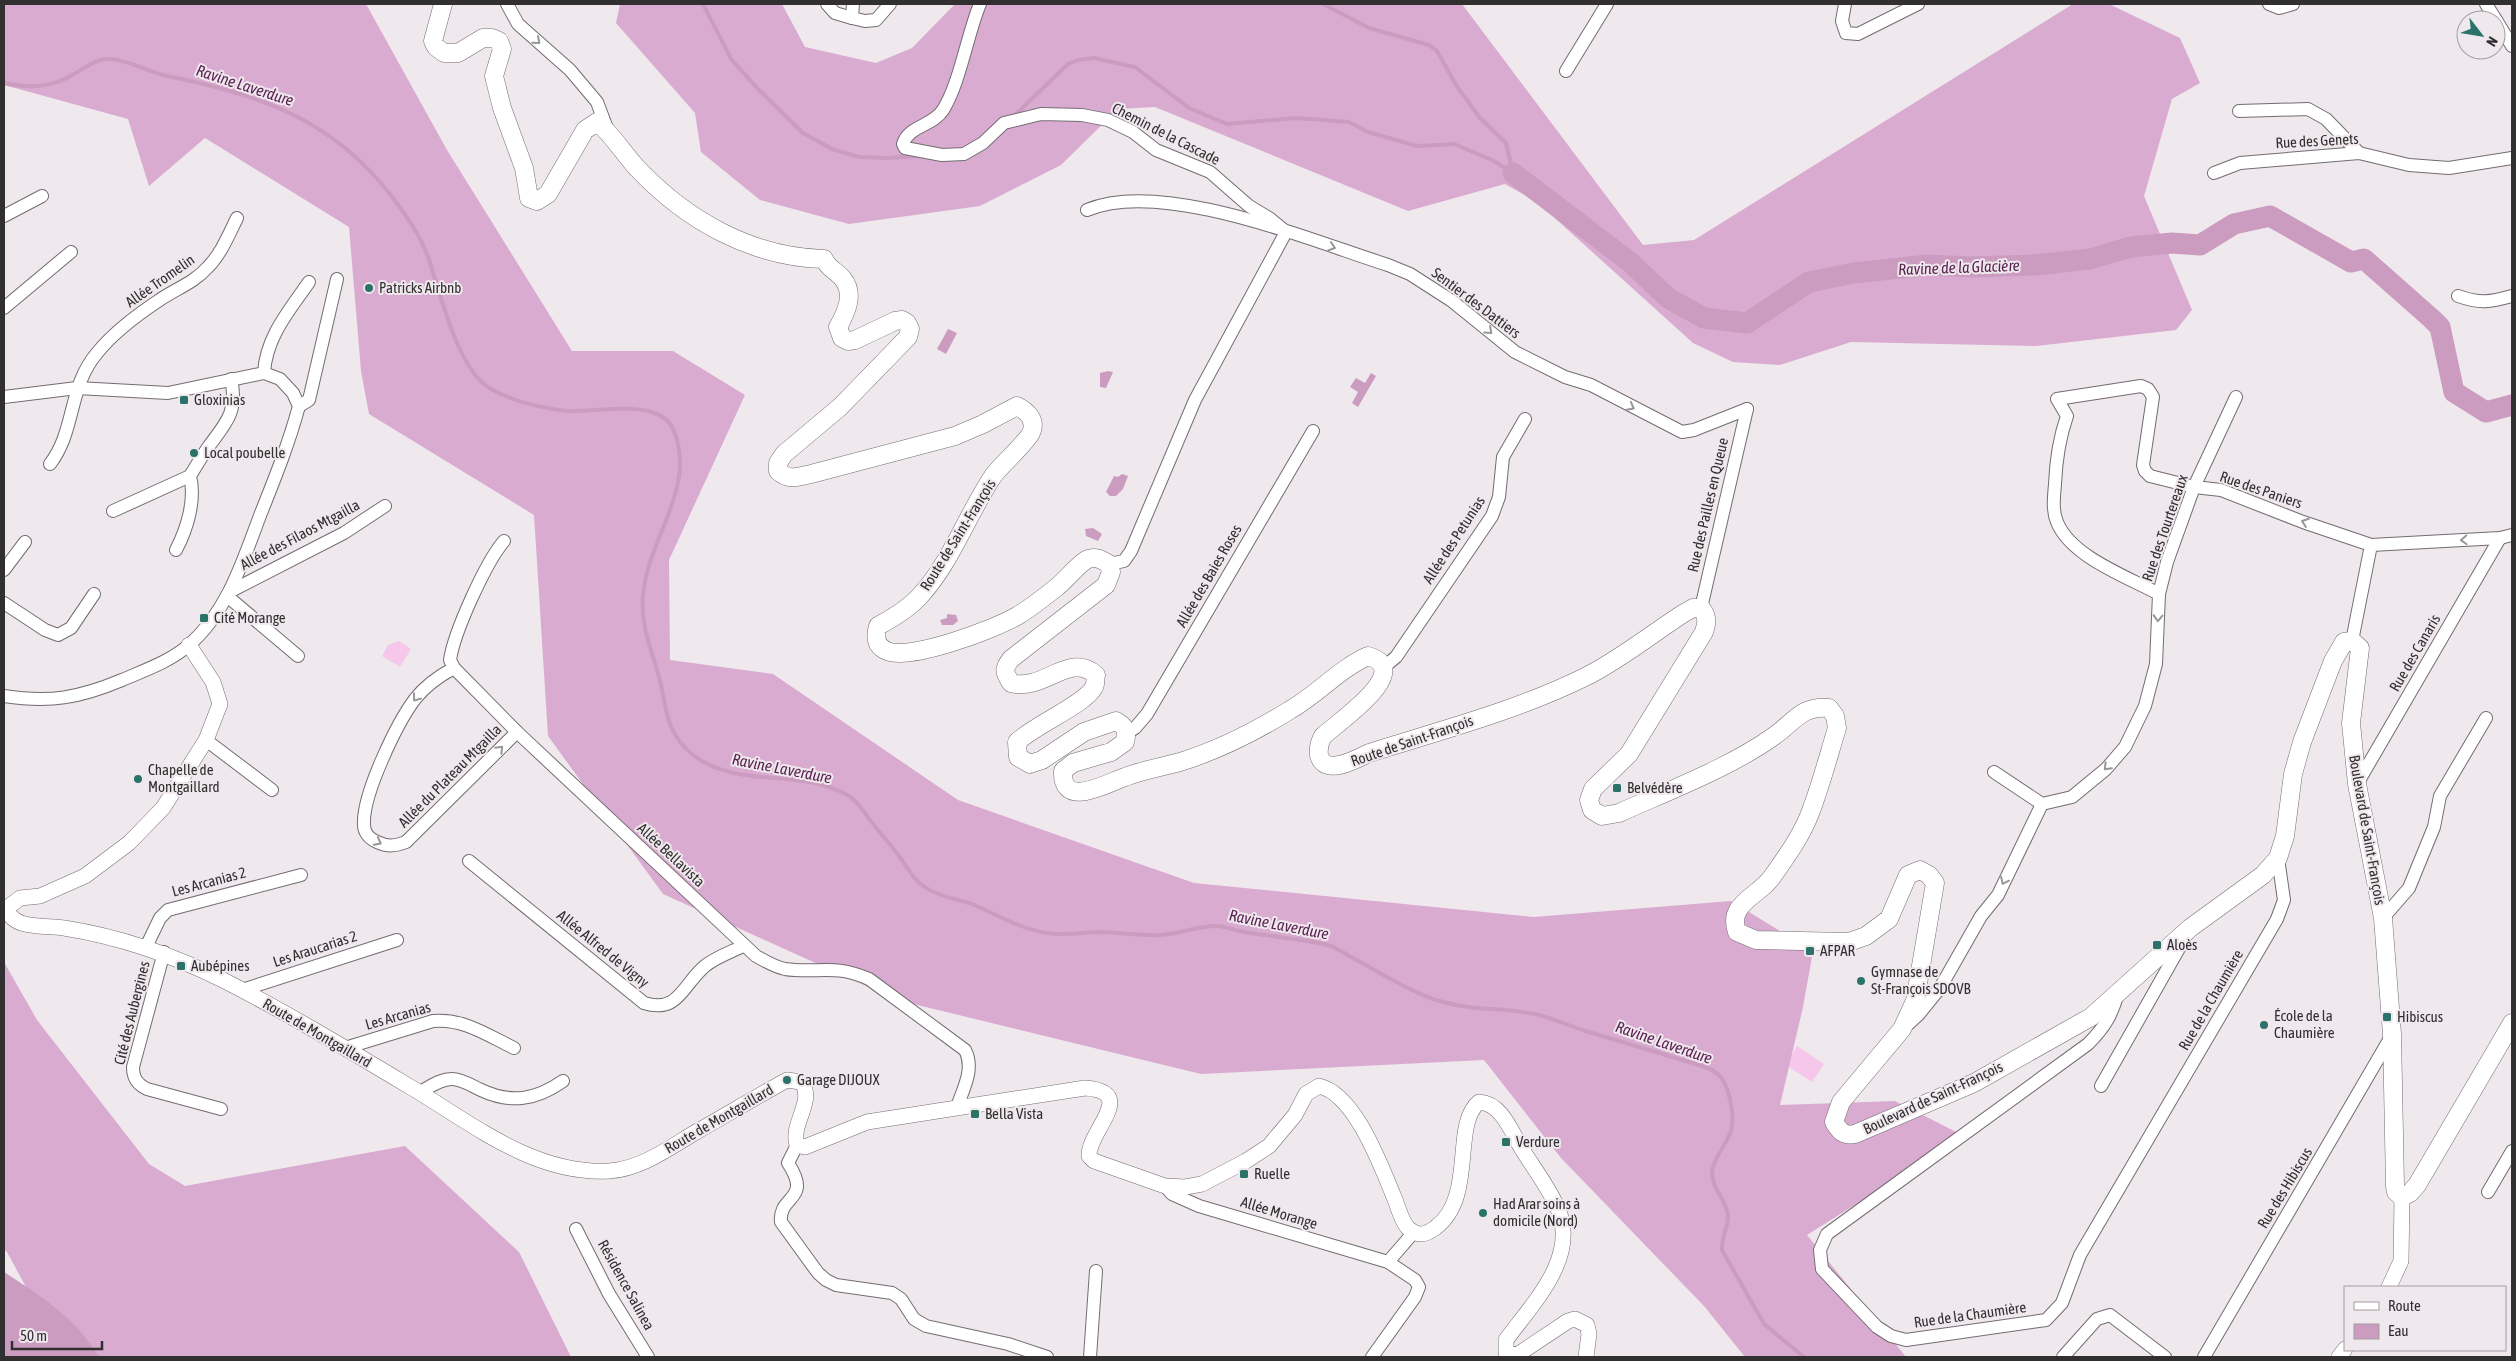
<svg xmlns="http://www.w3.org/2000/svg" width="2516" height="1361" font-family="'Asap Condensed',sans-serif">
	<style>
		.green { fill: #f6c6eb }
		.forest { fill: #daabd0 }
		.water { fill: #cb9cc0 }
		.lines { fill: none; stroke-linecap: round; stroke-linejoin: round }
		.stream { stroke: #cb9cc0; stroke-width: 4 }
		.river { stroke: #cb9cc0; stroke-width: 21 }
		.minor-casing { stroke: #736c71; stroke-width: 14 }
		.tertiary-casing { stroke: #736c71; stroke-width: 16 }
		.secondary-casing { stroke: #736c71; stroke-width: 19 }
		.minor { stroke: #fff; stroke-width: 12 }
		.tertiary { stroke: #fff; stroke-width: 15 }
		.secondary { stroke: #fff; stroke-width: 18 }
		.oneway { stroke: #989798 }
		.poi-dot { fill: #2b7269; stroke: #efe8ed; stroke-width: 2 }
		.labels { text-anchor: middle; stroke-width: 4; stroke-linejoin: round; paint-order: stroke }
		.street-label { font-size: 15px; fill: #322f31; stroke: #efe8ed }
		.poi-label { font-size: 15px; fill: #322f31; stroke: #efe8ed; text-anchor: start }
		.water-label { font-size: 16px; font-style: italic; fill: #5b2352; stroke: #efe8ed }
	</style>
	<rect width="100%" height="100%" fill="#efe8ed"/>
	<g class="green">
		<path d="M 399,641 L 411,649 L 400,667 L 382,656 L 388,645 Z"/>
		<path d="M 1797,1046 L 1824,1064 L 1812,1082 L 1786,1065 Z"/>
	</g>
	<g class="forest">
		<path d="M 4,4 L 366,4 L 447,150 L 572,351 L 673,351 L 745,395 L 669,560 L 670,660 L 773,674 L 958,800 L 1194,883 L 1534,917 L 1731,901 L 1813,951 L 1803,1007 L 1780,1105 L 1895,1101 L 1964,1136 L 1807,1235 L 1906,1357 L 1745,1357 L 1704,1306 L 1561,1158 L 1484,1060 L 1201,1074 L 897,1000 L 663,894 L 548,736 L 534,515 L 369,414 L 361,371 L 349,227 L 205,138 L 149,186 L 128,119 L 4,85 Z"/>
		<path d="M 620,4 L 782,4 L 805,47 L 876,63 L 912,48 L 955,4 L 1462,4 L 1643,245 L 1694,240 L 2073,4 L 2109,4 L 2180,38 L 2200,83 L 2172,99 L 2144,196 L 2192,310 L 2176,330 L 2036,346 L 1851,342 L 1780,365 L 1733,362 L 1693,343 L 1537,202 L 1505,184 L 1408,211 L 1155,107 L 1118,109 L 1061,165 L 980,206 L 849,224 L 760,200 L 701,152 L 695,113 L 616,23 Z"/>
		<path d="M 4,962 L 37,1020 L 149,1164 L 185,1186 L 405,1146 L 519,1252 L 571,1357 L 64,1357 L 7,1252 L 4,1249 Z"/>
	</g>
	<g class="water">
		<path d="M 948,329 L 957,333 L 946,354 L 937,349 Z"/>
		<path d="M 1108,371 L 1113,372 L 1106,388 L 1100,387 L 1100,373 Z"/>
		<path d="M 1371,373 L 1376,376 L 1358,407 L 1352,403 L 1358,392 L 1350,387 L 1356,378 L 1365,383 Z"/>
		<path d="M 1122,474 L 1128,476 L 1123,489 L 1116,496 L 1110,496 L 1106,492 L 1114,476 L 1118,477 Z"/>
		<path d="M 1093,528 L 1102,534 L 1098,541 L 1086,536 L 1085,529 Z"/>
		<path d="M 947,614 L 956,615 L 958,621 L 953,625 L 942,625 L 940,620 L 947,618 Z"/>
		<path d="M 4,1272 C 41,1296 76,1318 99,1357 L 4,1357 Z"/>
	</g>
	<g class="lines">
		<g class="stream">
			<path d="M 703,4 L 731,59 L 758,89 L 803,133 L 832,149 L 859,157 L 887,158 L 920,156"/>
			<path d="M 1323,4 L 1369,28 L 1429,45 L 1437,51 L 1456,85 L 1480,118 L 1506,143 L 1513,173"/>
			<path d="M 4,83 C 22,87 42,88 60,81 C 78,75 93,57 112,59 C 130,61 149,72 167,76 C 261,95 333,119 393,198 C 407,217 420,235 428,257 C 441,294 457,370 491,389 C 514,402 541,408 567,411 C 596,413 660,396 674,431 C 697,489 647,539 643,596 C 640,629 654,654 661,685 C 667,715 668,735 693,755 C 737,789 800,768 847,795 C 858,801 863,811 870,820 C 879,832 890,844 899,856 C 913,875 915,885 939,894 C 950,899 961,900 972,904 C 996,914 1020,929 1047,933 C 1066,936 1085,932 1104,932 C 1123,933 1143,936 1161,935 C 1180,934 1199,925 1218,926 C 1224,926 1234,930 1240,931 C 1267,937 1305,938 1331,946 C 1338,949 1344,953 1351,957 C 1378,971 1404,989 1433,999 C 1468,1011 1500,1007 1535,1014 C 1553,1018 1571,1027 1589,1032 C 1626,1043 1663,1054 1699,1065 C 1708,1068 1717,1071 1722,1079 C 1730,1091 1735,1117 1731,1131 C 1726,1146 1713,1158 1712,1173 C 1712,1189 1727,1201 1728,1216 C 1728,1228 1721,1238 1722,1250 L 1764,1324 L 1804,1357"/>
			<path d="M 1013,117 L 1068,64 L 1078,60 L 1094,58 L 1135,67 L 1189,108 L 1227,124 L 1296,118 L 1349,122 L 1368,132 L 1417,146 L 1454,144 L 1492,160 L 1513,173"/>
		</g>
		<path class="river" d="M 1513,173 L 1630,262 L 1668,298 L 1704,318 L 1747,323 L 1809,282 L 1854,273 L 1928,265 L 1972,267 L 2035,265 L 2090,259 L 2131,247 L 2172,243 L 2200,245 L 2234,224 L 2270,216 L 2351,262 L 2364,259 L 2432,319 L 2440,327 L 2454,392 L 2486,412 L 2512,405"/>
		<defs>
			<g id="minor">
				<path d="M 507,4 L 518,24 L 570,70 L 597,102 L 608,131"/>
				<path d="M 827,4 L 835,13 L 852,18"/>
				<path d="M 853,4 L 852,18 L 865,21 L 876,20 L 890,4"/>
				<path d="M 980,4 C 967,35 960,83 943,110 C 933,126 908,126 903,144 L 905,148 L 942,155 L 964,154 L 983,143 L 1004,123 L 1041,114 L 1082,115 L 1108,120 L 1133,132 L 1156,150 L 1210,172 L 1249,206 L 1269,218 L 1286,232 L 1195,400 L 1131,551 L 1124,561 L 1109,564"/>
				<path d="M 1845,4 L 1842,21 L 1846,33 L 1858,34 L 1918,4"/>
				<path d="M 2269,4 L 2279,8 L 2293,4"/>
				<path d="M 2486,4 L 2496,20"/>
				<path d="M 2496,20 L 2512,46"/>
				<path d="M 1566,71 L 1607,4"/>
				<path d="M 2239,111 L 2308,109 L 2326,119 L 2359,153"/>
				<path d="M 2214,173 L 2240,163 L 2359,153 L 2409,165 L 2449,168 L 2512,158"/>
				<path d="M 1087,210 C 1162,178 1312,241 1388,265 L 1410,274 L 1452,301 L 1515,352 L 1565,377 L 1591,385 L 1682,432 L 1694,430 L 1747,409"/>
				<path d="M 4,216 L 42,196"/>
				<path d="M 2458,296 C 2481,304 2490,302 2512,296"/>
				<path d="M 4,308 L 71,252"/>
				<path d="M 264,373 C 266,337 289,311 309,282"/>
				<path d="M 4,397 L 77,388 L 168,393 L 264,373 L 280,379 L 293,393 L 299,406 C 289,443 275,478 261,513 C 243,560 228,611 189,645 C 169,662 145,670 122,680 C 79,698 50,703 4,696"/>
				<path d="M 299,406 L 309,400 L 337,279"/>
				<path d="M 50,464 C 76,430 68,387 97,353 C 113,333 137,315 158,301 C 175,289 194,283 208,267 C 221,254 229,234 237,218"/>
				<path d="M 113,511 L 190,476"/>
				<path d="M 504,541 C 486,562 454,632 450,660 L 454,668 L 517,732 L 756,956 C 765,961 775,967 785,969 C 818,974 833,963 869,979 L 965,1050 C 975,1069 963,1089 957,1107"/>
				<path d="M 176,550 C 187,529 196,500 190,476 C 196,466 202,456 209,446 C 227,422 238,411 231,379"/>
				<path d="M 4,570 L 25,542"/>
				<path d="M 231,591 L 344,533 L 385,506"/>
				<path d="M 2159,594 C 2128,577 2071,557 2057,522 C 2052,510 2054,497 2055,484 C 2056,460 2059,439 2067,416 L 2057,399 L 2141,386 L 2148,389 L 2153,397 L 2143,465 L 2145,471 L 2150,476 L 2194,487 L 2221,490 L 2303,522 L 2371,545 L 2500,538 L 2512,535"/>
				<path d="M 227,596 L 298,656"/>
				<path d="M 4,603 L 45,630 L 58,635 L 71,628 L 94,594"/>
				<path d="M 1701,608 L 1747,409"/>
				<path d="M 2352,641 L 2371,545"/>
				<path d="M 1384,667 L 1396,657 L 1492,516 L 1499,497 L 1503,457 L 1525,419"/>
				<path d="M 454,668 C 439,676 426,685 415,699 C 397,723 362,795 364,825 C 364,833 370,839 377,842 C 388,847 395,846 406,842 L 517,732"/>
				<path d="M 1127,733 L 1135,728 L 1147,714 L 1313,431"/>
				<path d="M 206,740 L 272,790"/>
				<path d="M 1994,772 L 2042,804"/>
				<path d="M 2357,784 L 2500,538"/>
				<path d="M 469,861 L 644,1003 C 679,1014 683,984 705,966 C 716,957 731,952 743,946"/>
				<path d="M 2383,918 L 2409,888 L 2434,827 L 2440,796 L 2486,718"/>
				<path d="M 146,947 L 160,918 L 168,910 L 301,875"/>
				<path d="M 164,952 L 133,1067 C 133,1078 137,1084 147,1089 L 221,1109"/>
				<path d="M 242,990 L 397,940"/>
				<path d="M 2118,992 C 2113,1014 2104,1028 2088,1044 L 1827,1234 L 1820,1250 L 1822,1269 L 1877,1327 L 1891,1336 L 1906,1340 L 2046,1320 L 2062,1303 L 2080,1255 L 2277,919 L 2284,900 L 2278,858"/>
				<path d="M 1906,1026 L 1919,1014 L 1940,988 L 1981,916 L 1998,895 L 2042,804 L 2072,797 L 2106,769 L 2125,747 L 2145,706 L 2156,664 L 2159,594 L 2167,562 L 2194,487 L 2236,397"/>
				<path d="M 345,1048 L 433,1021 C 463,1018 487,1035 514,1048"/>
				<path d="M 2101,1086 L 2186,936"/>
				<path d="M 420,1092 C 430,1087 440,1079 452,1079 C 462,1079 472,1086 481,1090 C 511,1104 536,1100 563,1081"/>
				<path d="M 797,1145 L 788,1163 C 813,1201 778,1195 781,1222 L 818,1273 L 826,1280 L 836,1285 L 892,1293 L 901,1299 L 914,1319 L 926,1326 L 1008,1344 L 1047,1357"/>
				<path d="M 1165,1186 L 1172,1194 L 1199,1206 L 1388,1262 L 1415,1280 L 1419,1287 L 1415,1297 L 1372,1357"/>
				<path d="M 2488,1192 L 2512,1151"/>
				<path d="M 576,1229 L 609,1294 L 648,1357"/>
				<path d="M 1388,1262 L 1414,1232"/>
				<path d="M 1090,1357 L 1096,1271"/>
				<path d="M 2063,1357 L 2097,1319 L 2110,1315 L 2165,1357"/>
				<path d="M 2204,1357 L 2392,1035"/>
			</g>
			<g id="tertiary">
				<path d="M 189,645 L 213,682 L 220,704 L 206,740 L 163,808 L 129,843 L 85,876 L 40,896 L 20,898 L 7,908 C 11,930 46,925 64,928 C 121,937 173,955 225,981 C 287,1013 347,1049 407,1085 C 469,1121 532,1175 609,1171 C 641,1169 669,1148 696,1132 C 726,1115 756,1097 787,1080 L 801,1082 C 816,1100 790,1124 797,1145 L 805,1147 L 867,1122 L 1085,1088 C 1139,1092 1088,1131 1089,1156 L 1094,1161 L 1165,1186 L 1185,1187 L 1202,1184 L 1246,1161 L 1269,1146 L 1295,1115 L 1306,1094 L 1319,1086 C 1355,1094 1381,1166 1394,1197 C 1398,1206 1401,1221 1408,1228 C 1418,1237 1425,1235 1435,1228 C 1477,1197 1451,1125 1479,1102 C 1500,1103 1510,1128 1519,1144 C 1531,1165 1549,1187 1558,1209 C 1579,1258 1532,1304 1506,1340 L 1506,1352 L 1517,1355 L 1568,1321 L 1575,1319 L 1587,1325 L 1589,1334 L 1586,1357"/>
				<path d="M 2389,1287 L 2401,1261 L 2402,1197"/>
				<path d="M 2339,1357 L 2345,1349"/>
			</g>
			<path id="secondary" d="M 443,4 L 433,41 L 436,47 L 444,53 L 458,53 L 483,38 L 492,38 L 499,41 L 502,49 L 494,76 L 502,108 L 524,168 L 529,198 L 537,201 L 548,194 L 585,130 L 597,122 C 613,135 623,153 637,168 C 686,220 751,257 824,259 C 828,269 837,271 843,279 C 855,294 846,313 838,327 L 842,338 L 848,341 L 855,340 L 895,321 L 902,320 L 907,323 L 910,329 L 908,337 L 840,407 L 784,454 L 778,463 L 778,471 C 789,481 797,477 811,474 L 955,436 L 983,424 L 1017,406 C 1027,411 1037,420 1031,433 C 1026,443 1002,464 993,476 C 967,515 951,563 919,597 C 908,609 893,618 878,626 C 875,637 875,646 887,651 C 910,661 995,629 1017,616 C 1031,608 1044,597 1057,587 C 1066,580 1079,563 1088,559 C 1096,556 1102,560 1109,564 L 1111,572 L 1106,585 L 1011,659 C 1003,669 1004,672 1011,683 C 1044,692 1069,651 1096,675 C 1095,678 1096,684 1094,687 C 1086,704 1034,725 1017,742 L 1018,757 L 1030,764 L 1042,760 L 1084,732 L 1116,721 C 1125,726 1128,731 1125,742 L 1111,752 L 1073,763 L 1063,771 C 1061,810 1107,783 1125,777 C 1143,770 1162,767 1180,762 C 1219,750 1256,731 1290,710 C 1318,694 1339,669 1368,656 C 1416,670 1338,722 1323,736 C 1319,743 1318,748 1319,755 C 1324,777 1357,759 1369,753 C 1442,730 1516,711 1585,677 C 1618,661 1653,633 1684,613 L 1693,608 L 1701,608 C 1708,616 1707,623 1704,632 L 1629,754 L 1593,789 L 1589,800 L 1592,810 L 1602,816 L 1619,813 C 1668,791 1731,767 1774,736 C 1794,722 1802,705 1829,708 L 1835,716 L 1837,728 C 1829,754 1822,781 1812,808 C 1804,832 1787,856 1772,877 C 1758,897 1727,903 1737,932 L 1756,940 L 1849,942 L 1866,936 L 1889,919 L 1908,875 L 1920,870 L 1929,875 L 1935,883 L 1915,1001 L 1902,1029 L 1841,1102 L 1834,1122 C 1840,1132 1844,1136 1855,1134 L 1974,1083 L 2091,1017 L 2190,928 L 2263,875 L 2278,858 L 2285,836 L 2293,774 L 2302,742 L 2333,661 L 2344,642 L 2352,641 L 2360,648 L 2351,723 L 2357,784 L 2383,918 L 2392,1034 L 2395,1186 L 2396,1192 L 2402,1197 L 2410,1193 L 2417,1185 L 2512,1023"/>
		</defs>
		<use href="#minor" class="minor-casing"/>
		<use href="#tertiary" class="tertiary-casing"/>
		<use href="#secondary" class="secondary-casing"/>
		<use href="#minor" class="minor"/>
		<use href="#tertiary" class="tertiary"/>
		<use href="#secondary" class="secondary"/>
	</g>
	<defs><path id="oneway-chevron" d="M-2-3.5L2.5 0L-2 3.5" fill="none" stroke-width="1.6" stroke-linecap="round" stroke-linejoin="round" transform="scale(1.25)"/></defs>
	<g class="oneway">
		<use href="#oneway-chevron" transform="translate(537 41) rotate(41)"/>
		<use href="#oneway-chevron" transform="translate(1332 247) rotate(18)"/>
		<use href="#oneway-chevron" transform="translate(1489 331) rotate(42)"/>
		<use href="#oneway-chevron" transform="translate(1631 407) rotate(28)"/>
		<use href="#oneway-chevron" transform="translate(2305 522) rotate(-160)"/>
		<use href="#oneway-chevron" transform="translate(2464 540) rotate(177)"/>
		<use href="#oneway-chevron" transform="translate(2158 618) rotate(92)"/>
		<use href="#oneway-chevron" transform="translate(416 698) rotate(127)"/>
		<use href="#oneway-chevron" transform="translate(500 749) rotate(-45)"/>
		<use href="#oneway-chevron" transform="translate(2107 767) rotate(134)"/>
		<use href="#oneway-chevron" transform="translate(378 842) rotate(27)"/>
		<use href="#oneway-chevron" transform="translate(2004 881) rotate(116)"/>
	</g>
	<g class="poi-dot">
		<circle cx="369" cy="288" r="5"/>
		<rect x="179" y="395" width="10" height="10" rx="2.5"/>
		<circle cx="194" cy="453" r="5"/>
		<rect x="199" y="613" width="10" height="10" rx="2.5"/>
		<circle cx="138" cy="779" r="5"/>
		<rect x="1612" y="783" width="10" height="10" rx="2.5"/>
		<rect x="2152" y="940" width="10" height="10" rx="2.5"/>
		<rect x="1805" y="946" width="10" height="10" rx="2.5"/>
		<rect x="176" y="961" width="10" height="10" rx="2.5"/>
		<circle cx="1861" cy="981" r="5"/>
		<rect x="2382" y="1012" width="10" height="10" rx="2.5"/>
		<circle cx="2264" cy="1025" r="5"/>
		<circle cx="787" cy="1080" r="5"/>
		<rect x="970" y="1109" width="10" height="10" rx="2.5"/>
		<rect x="1501" y="1137" width="10" height="10" rx="2.5"/>
		<rect x="1239" y="1169" width="10" height="10" rx="2.5"/>
		<circle cx="1483" cy="1213" r="5"/>
	</g>
	<g class="labels">
		<g class="street-label">
			<text transform="translate(1166 134) rotate(27)" y="5">Chemin de la Cascade</text>
			<text transform="translate(2317 141) rotate(-3)" y="5">Rue des Genets</text>
			<text transform="translate(160 281) rotate(-35)" y="5">Allée Tromelin</text>
			<text transform="translate(1476 303) rotate(37)" y="5">Sentier des Dattiers</text>
			<text transform="translate(2261 490) rotate(19)" y="5">Rue des Paniers</text>
			<text transform="translate(1708 505) rotate(-77)" y="5">Rue des Pailles en Queue</text>
			<text transform="translate(2165 528) rotate(-71)" y="5">Rue des Tourtereaux</text>
			<text transform="translate(300 535) rotate(-28)" y="5">Allée des Filaos Mtgailla</text>
			<text transform="translate(958 535) rotate(-58)" y="5">Route de Saint-François</text>
			<text transform="translate(1454 540) rotate(-57)" y="5">Allée des Petunias</text>
			<text transform="translate(1209 576) rotate(-60)" y="5">Allée des Baies Roses</text>
			<text transform="translate(2415 653) rotate(-60)" y="5">Rue des Canaris</text>
			<text transform="translate(1412 741) rotate(-19)" y="5">Route de Saint-François</text>
			<text transform="translate(450 776) rotate(-45)" y="5">Allée du Plateau Mtgailla</text>
			<text transform="translate(2367 830) rotate(80)" y="5">Boulevard de Saint-François</text>
			<text transform="translate(671 855) rotate(43)" y="5">Allée Bellavista</text>
			<text transform="translate(209 882) rotate(-15)" y="5">Les Arcanias 2</text>
			<text transform="translate(315 949) rotate(-18)" y="5">Les Araucarias 2</text>
			<text transform="translate(603 949) rotate(39)" y="5">Allée Alfred de Vigny</text>
			<text transform="translate(2211 1000) rotate(-60)" y="5">Rue de la Chaumière</text>
			<text transform="translate(132 1013) rotate(-76)" y="5">Cité des Aubergines</text>
			<text transform="translate(398 1016) rotate(-16)" y="5">Les Arcanias</text>
			<text transform="translate(317 1033) rotate(30)" y="5">Route de Montgaillard</text>
			<text transform="translate(1933 1098) rotate(-25)" y="5">Boulevard de Saint-François</text>
			<text transform="translate(719 1119) rotate(-30)" y="5">Route de Montgaillard</text>
			<text transform="translate(2285 1188) rotate(-59)" y="5">Rue des Hibiscus</text>
			<text transform="translate(1279 1213) rotate(17)" y="5">Allée Morange</text>
			<text transform="translate(626 1285) rotate(61)" y="5">Résidence Salinea</text>
			<text transform="translate(1970 1315) rotate(-8)" y="5">Rue de la Chaumière</text>
		</g>
		<g class="poi-label">
			<text x="379" y="293">Patricks Airbnb</text>
			<text x="194" y="405">Gloxinias</text>
			<text x="204" y="458">Local poubelle</text>
			<text x="214" y="623">Cité Morange</text>
			<text x="148" y="775">Chapelle de<tspan x="148" dy="17">Montgaillard</tspan></text>
			<text x="1627" y="793">Belvédère</text>
			<text x="2167" y="950">Aloès</text>
			<text x="1820" y="956">AFPAR</text>
			<text x="191" y="971">Aubépines</text>
			<text x="1871" y="977">Gymnase de<tspan x="1871" dy="17">St-François SDOVB</tspan></text>
			<text x="2274" y="1021">École de la<tspan x="2274" dy="17">Chaumière</tspan></text>
			<text x="2397" y="1022">Hibiscus</text>
			<text x="797" y="1085">Garage DIJOUX</text>
			<text x="985" y="1119">Bella Vista</text>
			<text x="1516" y="1147">Verdure</text>
			<text x="1254" y="1179">Ruelle</text>
			<text x="1493" y="1209">Had Arar soins à<tspan x="1493" dy="17">domicile (Nord)</tspan></text>
		</g>
		<g class="water-label">
			<text transform="translate(245 85) rotate(18)" y="6">Ravine Laverdure</text>
			<text transform="translate(1959 267) rotate(-2)" y="6">Ravine de la Glacière</text>
			<text transform="translate(782 768) rotate(11)" y="6">Ravine Laverdure</text>
			<text transform="translate(1279 924) rotate(11)" y="6">Ravine Laverdure</text>
			<text transform="translate(1664 1042) rotate(19)" y="6">Ravine Laverdure</text>
		</g>
	</g>
	<rect width="2516" height="1361" fill="none" stroke="#322f31" stroke-width="10"/>
	<rect x="2344" y="1286" width="162" height="65" fill="#efe8ed" stroke="#a39ea2"/>
	<rect x="2354" y="1302" width="25" height="8" fill="#ffffff" stroke="#a39ea2"/>
	<text x="2388" y="1311" font-size="15" fill="#322f31">Route</text>
	<rect x="2354" y="1324" width="25" height="15" fill="#cb9cc0" stroke="#a39ea2"/>
	<text x="2388" y="1336" font-size="15" fill="#322f31">Eau</text>
	<g transform="translate(2481 35) rotate(121)"><circle r="24" fill="#efe8ed" stroke="#a39ea2"/>
	<path d="M0-4L9 19L0 12L-9 19Z" fill="#2b7269"/>
	<text y="-8" font-size="14" font-weight="bold" text-anchor="middle" fill="#322f31">N</text>
	</g>
	<path d="M12 1341v8h90v-8" fill="none" stroke="#322f31" stroke-width="2.5"/>
	<text x="20" y="1341" font-size="15" fill="#322f31" stroke="#efe8ed" stroke-width="4" paint-order="stroke">50 m</text>
</svg>
